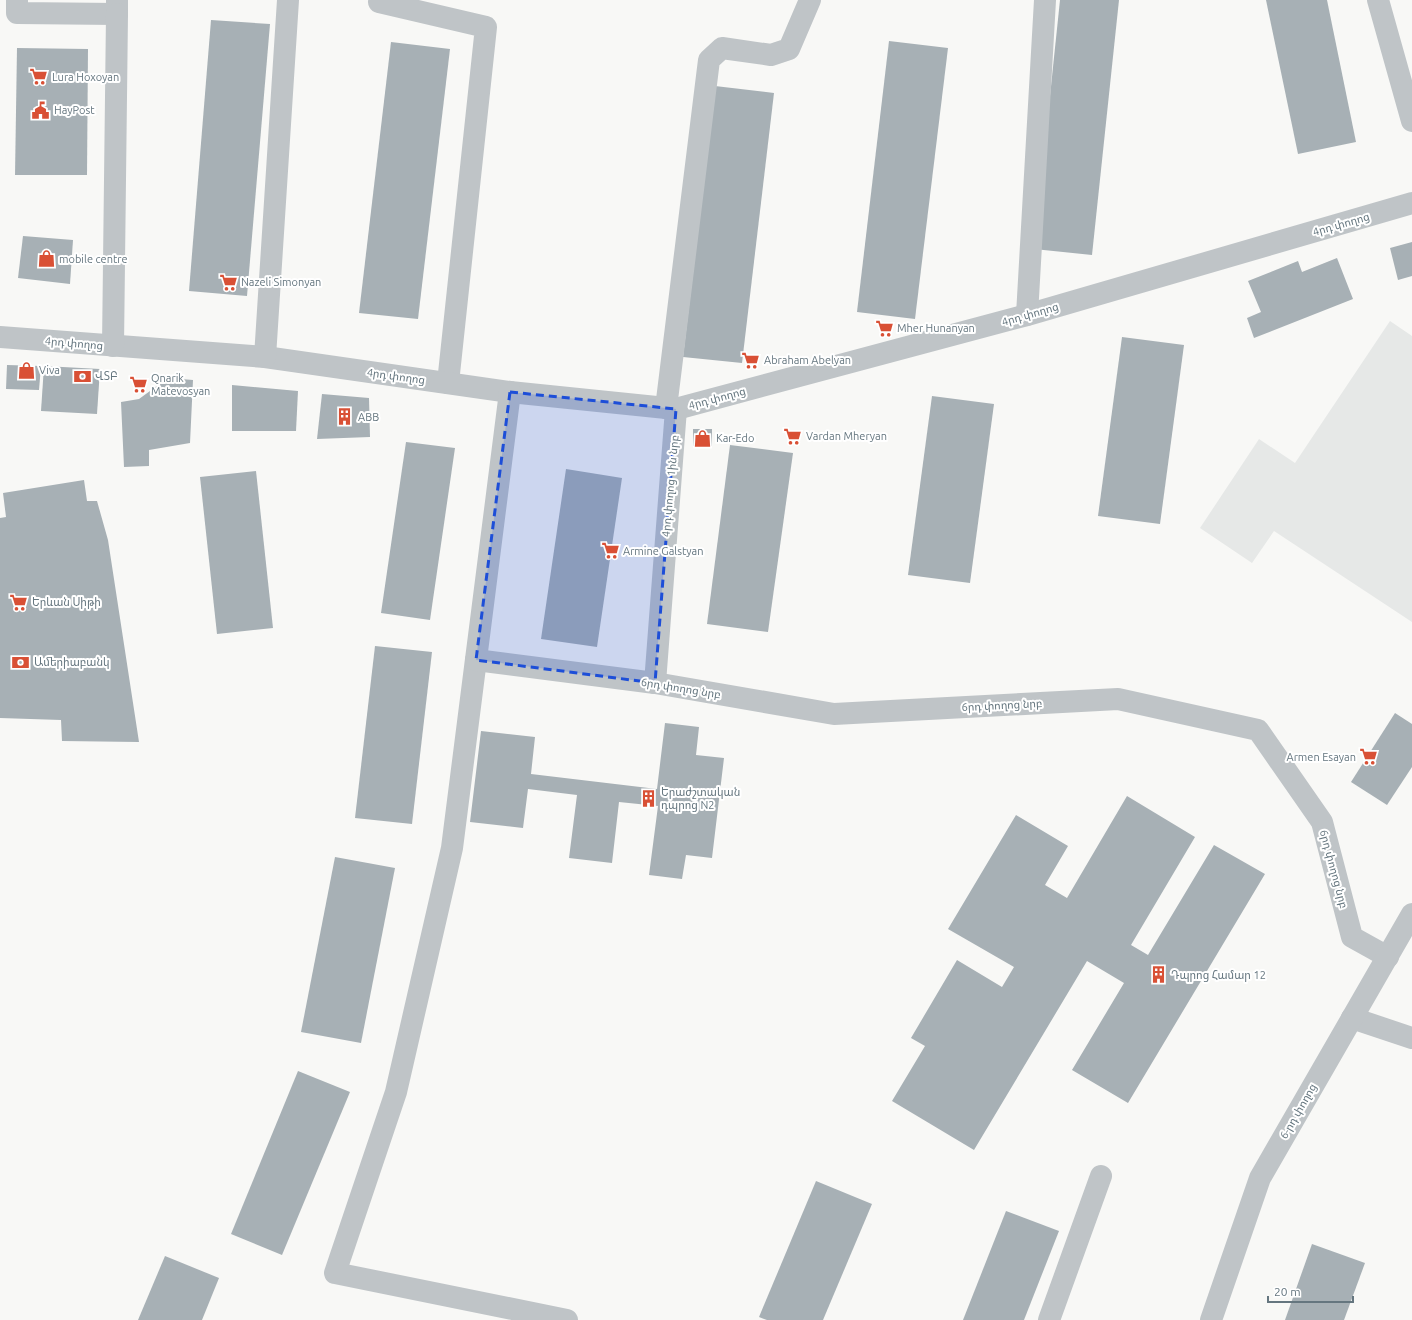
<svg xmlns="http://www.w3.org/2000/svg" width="1412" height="1320" font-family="Ubuntu,'Noto Sans Armenian',sans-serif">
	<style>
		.built { fill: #e6e8e7 }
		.building { fill: #a7b0b5 }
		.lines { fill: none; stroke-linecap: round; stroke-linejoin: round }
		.minor { stroke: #bfc4c7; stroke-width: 22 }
		.marked { fill: #1d4ed8; fill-opacity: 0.2; stroke: #1d4ed8; stroke-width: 3; stroke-dasharray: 8 5; stroke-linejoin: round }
		.labels { text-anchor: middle; stroke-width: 4; stroke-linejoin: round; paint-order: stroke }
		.poi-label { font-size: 11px; fill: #65767f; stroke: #fff; text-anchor: start }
		.street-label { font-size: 11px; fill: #65767f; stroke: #fff }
	</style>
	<rect width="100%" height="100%" fill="#f8f8f6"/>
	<path class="built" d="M 1390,321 L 1412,336 L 1412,622 L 1274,531 L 1252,563 L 1200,528 L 1259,439 L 1295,463 Z"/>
	<g class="building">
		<path d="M 1060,0 L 1119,0 L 1092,255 L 1034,249 Z"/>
		<path d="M 1266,0 L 1327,0 L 1356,142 L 1298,154 Z"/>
		<path d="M 211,20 L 270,24 L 247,296 L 189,291 Z"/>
		<path d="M 889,41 L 948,48 L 915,319 L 857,312 Z"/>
		<path d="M 391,42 L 450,49 L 418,319 L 359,313 Z"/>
		<path d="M 17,48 L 88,49 L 87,175 L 15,175 Z"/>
		<path d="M 715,86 L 774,93 L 742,363 L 683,357 Z"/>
		<path d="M 23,236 L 73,240 L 70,284 L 18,278 Z"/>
		<path d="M 1412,242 L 1412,276 L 1398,280 L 1390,248 Z"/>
		<path d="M 1337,258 L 1353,299 L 1254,338 L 1247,318 L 1261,312 L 1248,281 L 1298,261 L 1302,272 Z"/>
		<path d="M 1122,337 L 1184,345 L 1160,524 L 1098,516 Z"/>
		<path d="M 7,365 L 41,366 L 39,390 L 6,389 Z"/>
		<path d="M 44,366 L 100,369 L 97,414 L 41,411 Z"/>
		<path d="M 168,378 L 193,380 L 190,443 L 149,450 L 149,466 L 124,467 L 121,402 L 139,399 Z"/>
		<path d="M 232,385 L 298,391 L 296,431 L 232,431 Z"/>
		<path d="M 322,394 L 369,398 L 370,437 L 317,439 Z"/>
		<path d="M 932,396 L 994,404 L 970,583 L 908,575 Z"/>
		<rect x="693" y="429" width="19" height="17"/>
		<path d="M 406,442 L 455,448 L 430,620 L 381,613 Z"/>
		<path d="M 730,445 L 793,453 L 768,632 L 707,624 Z"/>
		<path d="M 566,469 L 622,478 L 597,647 L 541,639 Z"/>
		<path d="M 256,471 L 273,628 L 217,634 L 200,477 Z"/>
		<path d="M 84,480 L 87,501 L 97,501 L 108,540 L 139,742 L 62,741 L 61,720 L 0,718 L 0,518 L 6,517 L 3,493 Z"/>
		<path d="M 375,646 L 432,652 L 412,824 L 355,818 Z"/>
		<path d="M 1395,713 L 1412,724 L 1412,767 L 1387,805 L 1351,782 Z"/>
		<path d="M 665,723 L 699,727 L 696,755 L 724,758 L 712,858 L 686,855 L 682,879 L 649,875 L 658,806 L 619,802 L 612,863 L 569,858 L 577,795 L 528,789 L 523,828 L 470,822 L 481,731 L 535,737 L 531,774 L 657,789 Z"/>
		<path d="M 1127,796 L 1195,837 L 1131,945 L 1148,955 L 1214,845 L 1265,874 L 1128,1103 L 1072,1070 L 1124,983 L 1087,961 L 974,1150 L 892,1101 L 925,1046 L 911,1038 L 957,960 L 1002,987 L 1014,967 L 948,929 L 1016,815 L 1068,846 L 1045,885 L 1067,898 Z"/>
		<path d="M 335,857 L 395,868 L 361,1043 L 301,1032 Z"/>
		<path d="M 298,1071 L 350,1092 L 282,1255 L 231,1234 Z"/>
		<path d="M 816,1181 L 872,1204 L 823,1320 L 767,1320 L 759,1317 Z"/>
		<path d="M 1006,1211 L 1059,1231 L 1024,1320 L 963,1320 Z"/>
		<path d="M 1312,1244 L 1365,1263 L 1344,1320 L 1285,1320 Z"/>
		<path d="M 165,1256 L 219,1278 L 202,1320 L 138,1320 Z"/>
	</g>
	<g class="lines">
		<g class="minor">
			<path d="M 17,0 L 17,13 L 117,14 L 117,0"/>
			<path d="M 1378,0 L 1412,121"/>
			<path d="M 379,2 L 486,27 L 448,383"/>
			<path d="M 1027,315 L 1045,0"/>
			<path d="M 0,337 L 265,357 L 510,392 L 676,409 L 1027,315 L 1412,203"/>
			<path d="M 113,346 L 117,14"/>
			<path d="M 265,357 L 288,0"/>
			<path d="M 510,392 L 452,848 L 396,1092 L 335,1273 L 567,1320"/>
			<path d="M 666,408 L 709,60 L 722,48 L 771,55 L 789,49 L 810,0"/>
			<path d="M 476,660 L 655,683 L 834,714 L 1118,699 L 1258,730 L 1322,822 L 1352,937 L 1388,957"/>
			<path d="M 655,683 L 676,409"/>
			<path d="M 1352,1018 L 1412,1038"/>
			<path d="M 1049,1320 L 1101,1176"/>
			<path d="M 1211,1320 L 1260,1178 L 1412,914"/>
		</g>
	</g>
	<path class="marked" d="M 510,392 L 676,409 L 655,683 L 476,660 Z"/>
	<defs>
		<symbol id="supermarket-bare" viewBox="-9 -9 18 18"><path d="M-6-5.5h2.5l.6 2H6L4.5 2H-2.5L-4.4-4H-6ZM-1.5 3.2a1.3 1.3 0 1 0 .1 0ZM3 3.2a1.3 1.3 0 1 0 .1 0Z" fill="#d95035" stroke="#fff" stroke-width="2.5" paint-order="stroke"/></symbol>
		<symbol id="civic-bare" viewBox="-9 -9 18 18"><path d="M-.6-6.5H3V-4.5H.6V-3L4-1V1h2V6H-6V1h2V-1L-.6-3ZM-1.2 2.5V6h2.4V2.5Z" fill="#d95035" stroke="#fff" stroke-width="2.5" paint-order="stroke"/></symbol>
		<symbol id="shop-bare" viewBox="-9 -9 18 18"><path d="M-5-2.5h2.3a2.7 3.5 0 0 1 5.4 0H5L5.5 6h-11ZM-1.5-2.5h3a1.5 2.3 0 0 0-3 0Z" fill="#d95035" stroke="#fff" stroke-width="2.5" paint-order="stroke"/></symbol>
		<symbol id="bank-bare" viewBox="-9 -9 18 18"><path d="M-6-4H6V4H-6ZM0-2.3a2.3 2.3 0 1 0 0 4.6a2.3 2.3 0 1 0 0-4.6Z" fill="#d95035" stroke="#fff" stroke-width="2.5" paint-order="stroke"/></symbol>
		<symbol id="building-bare" viewBox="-9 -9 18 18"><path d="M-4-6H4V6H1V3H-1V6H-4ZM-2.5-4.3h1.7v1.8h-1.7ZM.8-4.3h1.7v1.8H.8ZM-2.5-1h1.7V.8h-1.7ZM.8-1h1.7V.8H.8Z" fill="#d95035" stroke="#fff" stroke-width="2.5" paint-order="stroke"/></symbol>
	</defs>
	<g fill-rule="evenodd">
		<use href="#supermarket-bare" x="26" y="64" width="25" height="25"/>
		<use href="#civic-bare" x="28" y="98" width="25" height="25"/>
		<use href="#shop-bare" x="34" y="246" width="25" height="25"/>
		<use href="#supermarket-bare" x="216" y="270" width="25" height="25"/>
		<use href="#supermarket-bare" x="872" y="316" width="25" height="25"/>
		<use href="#supermarket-bare" x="738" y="348" width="25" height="25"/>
		<use href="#shop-bare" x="14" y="358" width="25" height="25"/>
		<use href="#bank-bare" x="70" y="364" width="25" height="25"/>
		<use href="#supermarket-bare" x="126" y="372" width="25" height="25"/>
		<use href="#building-bare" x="332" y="404" width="25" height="25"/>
		<use href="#supermarket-bare" x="780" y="424" width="25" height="25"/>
		<use href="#shop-bare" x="690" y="426" width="25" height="25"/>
		<use href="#supermarket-bare" x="598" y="538" width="25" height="25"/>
		<use href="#supermarket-bare" x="6" y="590" width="25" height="25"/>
		<use href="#bank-bare" x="8" y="650" width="25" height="25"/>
		<use href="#supermarket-bare" x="1356" y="744" width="25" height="25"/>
		<use href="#building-bare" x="636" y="786" width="25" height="25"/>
		<use href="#building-bare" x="1146" y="962" width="25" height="25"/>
	</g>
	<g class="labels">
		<g class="poi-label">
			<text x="52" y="81">Lura Hoxoyan</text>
			<text x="54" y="114">HayPost</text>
			<text x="59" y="263">mobile centre</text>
			<text x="241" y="286">Nazeli Simonyan</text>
			<text x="897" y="332">Mher Hunanyan</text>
			<text x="764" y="364">Abraham Abelyan</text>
			<text x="39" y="374">Viva</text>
			<text x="95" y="380">ՎՏԲ</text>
			<text x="151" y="382">Qnarik<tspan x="151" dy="13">Matevosyan</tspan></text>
			<text x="358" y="421">ABB</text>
			<text x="806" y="440">Vardan Mheryan</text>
			<text x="716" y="442">Kar-Edo</text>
			<text x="623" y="555">Armine Galstyan</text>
			<text x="32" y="606">Երևան Սիթի</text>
			<text x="34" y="666">Ամերիաբանկ</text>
			<text x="1356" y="761" text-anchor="end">Armen Esayan</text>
			<text x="661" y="796">Երաժշտական<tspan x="661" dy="13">դպրոց N2</tspan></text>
			<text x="1171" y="979">Դպրոց Համար 12</text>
		</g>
		<g class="street-label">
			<text transform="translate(1341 224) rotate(-16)" y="4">4րդ փողոց</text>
			<text transform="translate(1030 314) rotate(-16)" y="4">4րդ փողոց</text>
			<text transform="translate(74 343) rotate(5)" y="4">4րդ փողոց</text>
			<text transform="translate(396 376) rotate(8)" y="4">4րդ փողոց</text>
			<text transform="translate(717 398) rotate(-15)" y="4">4րդ փողոց</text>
			<text transform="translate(670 486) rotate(-85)" y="4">4րդ փողոց 1ին նրբ</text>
			<text transform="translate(681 688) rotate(9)" y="4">6րդ փողոց նրբ</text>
			<text transform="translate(1002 705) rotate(-3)" y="4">6րդ փողոց նրբ</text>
			<text transform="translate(1334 869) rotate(75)" y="4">6րդ փողոց նրբ</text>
			<text transform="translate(1298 1111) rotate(-60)" y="4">6-րդ փողոց</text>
		</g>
	</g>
	<path d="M1268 1296v6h85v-6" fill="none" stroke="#65767f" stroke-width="2"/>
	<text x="1274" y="1296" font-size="12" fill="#65767f" stroke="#ffffff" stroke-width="3" paint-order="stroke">20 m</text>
</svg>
